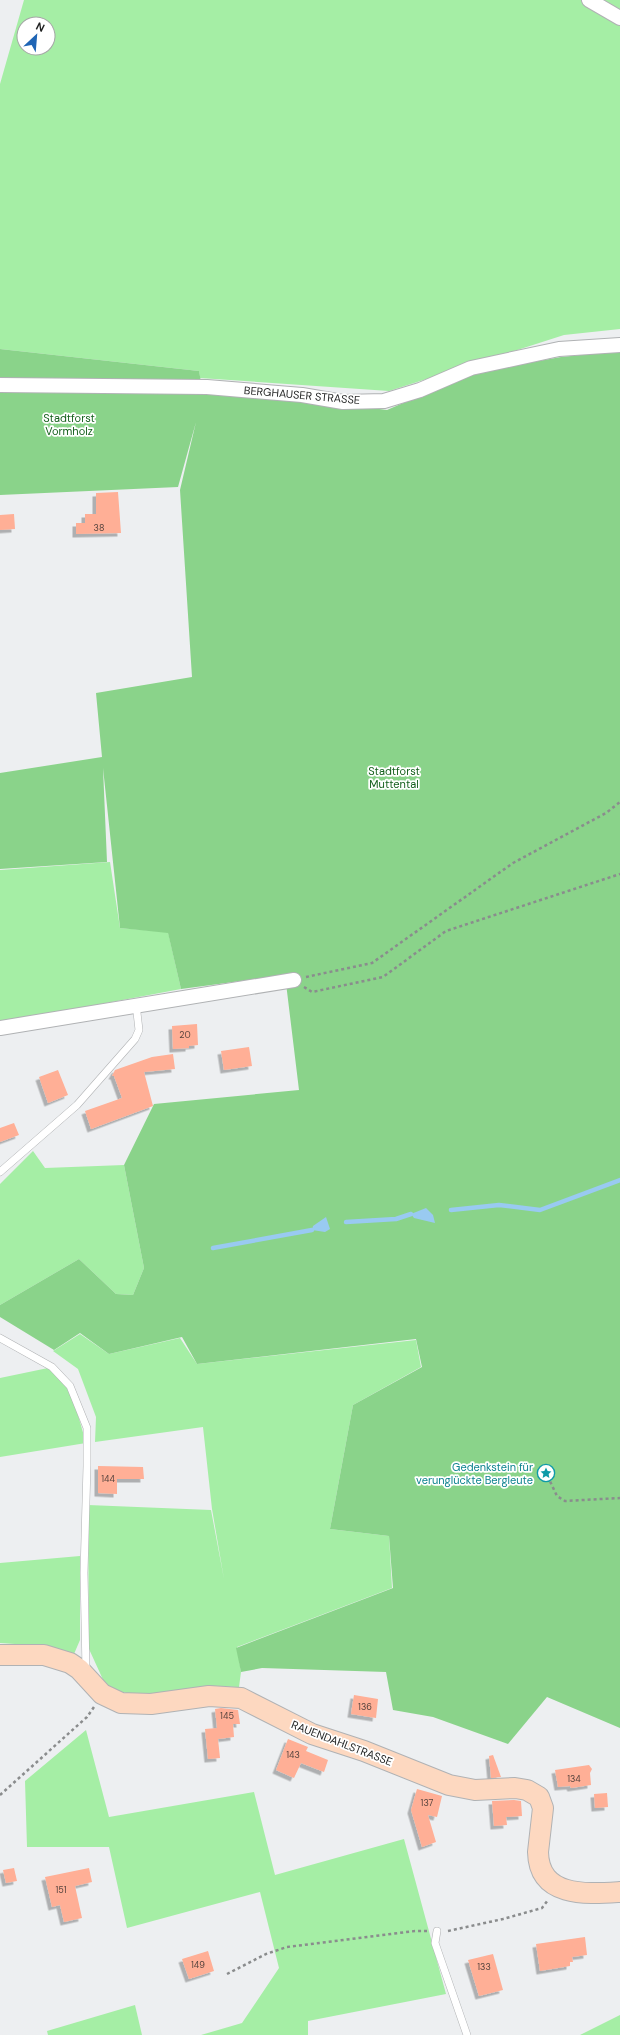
<svg xmlns="http://www.w3.org/2000/svg" width="620" height="2035" font-family="'DM Sans',sans-serif">
	<style>
		.green { fill: #a5eea5; fill-rule: evenodd }
		.forest { fill: #8ad38a }
		.water { fill: #99caf1 }
		.lines { fill: none; stroke-linecap: round; stroke-linejoin: round }
		.stream { stroke: #99caf1; stroke-width: 4.5 }
		.building { fill: #ffaf96; filter: url(#shadow) }
		.lane-casing { stroke: #b0b2b4; stroke-width: 8 }
		.street-casing { stroke: #b0b2b4; stroke-width: 16 }
		.secondary-casing { stroke: #b0b2b4; stroke-width: 22 }
		.path { stroke: #8a8c8d; stroke-width: 2.5; stroke-dasharray: 3 3; stroke-linecap: butt }
		.lane { stroke: #fff; stroke-width: 7 }
		.street { stroke: #fff; stroke-width: 14 }
		.secondary { stroke: #fdd8c0; stroke-width: 20 }
		.labels { text-anchor: middle; stroke-width: 3.5; stroke-linejoin: round; paint-order: stroke }
		.number-label { font-size: 9px; fill: #57443e }
		.street-label { font-size: 11px; fill: #1f2020; stroke: #fff }
		.park-label { font-size: 11px; fill: #14601c; stroke: #fff }
		.culture-label { font-size: 11px; fill: #0d838f; stroke: #fff; text-anchor: end }
	</style>
	<defs>
		<filter id="shadow"><feDropShadow dx="-3.5" dy="3.5" stdDeviation="0" flood-color="#0004"/></filter>
	</defs>
	<rect width="100%" height="100%" fill="#edeff1"/>
	<g class="green">
		<path d="M 24,0 L 620,0 L 620,329 L 564,335 L 389,391 L 200,378 L 199,371 L 0,349 L 0,84 ZM 24,24 L 48,24 L 48,48 L 24,48 Z"/>
		<path d="M 110,862 L 120,928 L 168,932 L 181,989 L 0,1023 L 0,870 Z"/>
		<path d="M 33,1151 L 45,1168 L 124,1165 L 144,1268 L 133,1295 L 116,1294 L 79,1259 L 0,1305 L 0,1184 Z"/>
		<path d="M 80,1334 L 109,1354 L 180,1338 L 197,1364 L 416,1340 L 421,1367 L 353,1405 L 330,1529 L 389,1536 L 392,1588 L 237,1647 L 241,1672 L 239,1687 C 229,1687 219,1686 208,1687 C 179,1689 130,1704 105,1684 L 89,1649 L 88,1505 L 211,1510 L 224,1579 L 212,1509 L 203,1427 L 95,1442 L 96,1417 L 78,1369 L 53,1351 Z"/>
		<path d="M 48,1368 L 68,1380 L 86,1443 L 0,1457 L 0,1378 Z"/>
		<path d="M 80,1556 L 80,1640 L 74,1654 L 44,1646 L 0,1643 L 0,1563 Z"/>
		<path d="M 86,1730 L 109,1817 L 254,1792 L 275,1875 L 404,1839 L 446,1994 L 308,2021 L 308,2035 L 201,2035 L 242,2023 L 279,1968 L 260,1892 L 127,1928 L 109,1847 L 27,1847 L 25,1781 Z"/>
		<path d="M 135,2005 L 142,2035 L 48,2035 L 47,2031 Z"/>
		<path d="M 620,2015 L 620,2035 L 580,2035 Z"/>
	</g>
	<path class="forest" d="M 0,349 L 199,371 L 203,393 L 301,399 L 387,410 L 475,372 L 561,357 L 620,351 L 620,1728 L 547,1697 L 508,1744 L 433,1717 L 393,1710 L 386,1672 L 262,1668 L 241,1672 L 236,1648 L 393,1588 L 389,1536 L 330,1529 L 353,1405 L 422,1367 L 416,1339 L 197,1364 L 182,1337 L 109,1354 L 80,1333 L 54,1350 L 0,1317 L 0,1305 L 79,1259 L 116,1294 L 133,1295 L 144,1268 L 124,1165 L 154,1104 L 299,1090 L 285,975 L 181,989 L 168,933 L 120,928 L 103,768 L 107,862 L 0,869 L 0,773 L 102,757 L 96,693 L 192,677 L 180,490 L 196,422 L 178,487 L 0,495 Z"/>
	<g class="water">
		<path d="M 426,1208 L 433,1215 L 435,1223 L 414,1218 L 411,1214 Z"/>
		<path d="M 326,1217 L 330,1229 L 325,1232 L 312,1230 L 313,1226 Z"/>
	</g>
	<g class="lines">
		<g class="stream">
			<path d="M 451,1210 L 499,1205 L 540,1210 L 620,1180"/>
			<path d="M 346,1222 L 396,1219 L 411,1214"/>
			<path d="M 213,1248 L 312,1230"/>
		</g>
	</g>
	<g class="building">
		<path d="M 118,492 L 121,533 L 76,534 L 76,523 L 85,523 L 85,514 L 96,514 L 96,493 Z"/>
		<path d="M 14,514 L 15,529 L 0,530 L 0,515 Z"/>
		<path d="M 197,1024 L 198,1045 L 189,1046 L 189,1048 L 173,1049 L 172,1026 Z"/>
		<path d="M 249,1047 L 252,1066 L 224,1070 L 221,1051 Z"/>
		<path d="M 173,1054 L 175,1069 L 144,1072 L 153,1106 L 91,1129 L 85,1111 L 122,1098 L 114,1076 L 112,1076 L 115,1070 L 152,1057 Z"/>
		<path d="M 58,1070 L 68,1095 L 48,1103 L 39,1077 Z"/>
		<path d="M 14,1123 L 19,1135 L 0,1142 L 0,1128 Z"/>
		<path d="M 98,1466 L 143,1467 L 144,1479 L 117,1479 L 117,1494 L 98,1493 Z"/>
		<path d="M 354,1695 L 378,1699 L 376,1718 L 351,1714 Z"/>
		<path d="M 221,1708 L 238,1710 L 240,1724 L 233,1724 L 234,1737 L 218,1739 L 220,1758 L 208,1759 L 205,1729 L 217,1728 L 215,1709 Z"/>
		<path d="M 288,1739 L 308,1747 L 306,1751 L 328,1760 L 324,1772 L 301,1763 L 294,1778 L 276,1770 Z"/>
		<path d="M 493,1755 L 501,1777 L 491,1778 L 489,1756 Z"/>
		<path d="M 589,1765 L 592,1769 L 590,1773 L 591,1785 L 571,1788 L 570,1786 L 558,1787 L 555,1770 Z"/>
		<path d="M 417,1789 L 442,1796 L 437,1817 L 428,1815 L 436,1842 L 422,1847 L 411,1810 Z"/>
		<path d="M 607,1793 L 608,1807 L 595,1808 L 594,1794 Z"/>
		<path d="M 514,1800 L 521,1801 L 522,1816 L 506,1817 L 507,1825 L 494,1826 L 492,1801 Z"/>
		<path d="M 14,1868 L 17,1881 L 6,1883 L 3,1870 Z"/>
		<path d="M 89,1868 L 92,1882 L 75,1886 L 82,1918 L 64,1922 L 60,1905 L 52,1907 L 45,1877 Z"/>
		<path d="M 585,1937 L 587,1955 L 572,1957 L 573,1962 L 570,1962 L 570,1966 L 540,1971 L 536,1944 Z"/>
		<path d="M 208,1951 L 214,1971 L 189,1979 L 182,1959 Z"/>
		<path d="M 493,1954 L 503,1990 L 479,1996 L 468,1960 Z"/>
	</g>
	<g class="lines">
		<defs>
			<g id="lane">
				<path d="M 0,1172 L 77,1105 L 135,1039 L 139,1030 L 136,1004"/>
				<path d="M 0,1338 L 52,1367 L 70,1386 L 87,1428 L 87,1466 L 84,1573 L 86,1670"/>
				<path d="M 437,1931 L 435,1943 L 467,2035"/>
			</g>
			<g id="street">
				<path d="M 589,0 L 620,18"/>
				<path d="M 0,385 L 207,387 L 302,395 L 343,402 L 384,401 L 420,390 L 471,368 L 559,349 L 620,345"/>
				<path d="M 0,1028 L 294,980"/>
			</g>
			<path id="secondary" d="M 0,1655 L 44,1655 L 70,1663 L 79,1669 L 102,1694 L 121,1703 L 151,1704 L 209,1696 L 241,1698 L 312,1734 L 364,1751 L 449,1785 L 475,1790 L 515,1788 L 527,1790 L 539,1797 L 543,1808 L 538,1852 C 539,1898 587,1894 620,1892"/>
		</defs>
		<use href="#lane" class="lane-casing"/>
		<use href="#street" class="street-casing"/>
		<use href="#secondary" class="secondary-casing"/>
		<g class="path">
			<path d="M 306,977 L 372,963 L 513,863 L 606,813 L 620,802"/>
			<path d="M 304,987 L 312,992 L 383,977 L 446,931 L 620,874"/>
			<path d="M 547,1475 L 549,1472 L 545,1470 L 543,1474 L 547,1475 L 557,1496 L 565,1501 L 620,1498"/>
			<path d="M 0,1795 L 87,1717 L 94,1707"/>
			<path d="M 448,1931 L 503,1919 L 542,1908 L 548,1900"/>
			<path d="M 227,1974 L 266,1954 L 287,1947 L 415,1931 L 427,1931"/>
		</g>
		<use href="#lane" class="lane"/>
		<use href="#street" class="street"/>
		<use href="#secondary" class="secondary"/>
	</g>
	<defs>
		<symbol id="sight-ring" viewBox="-11 -11 22 22"><circle r="9.5" fill="#fff" stroke="#0f9aa8" stroke-width="1.5"/><path d="M0-6L1.8-2.2L6-1.7L2.9 1.2L3.7 5.4L0 3.3L-3.7 5.4L-2.9 1.2L-6-1.7L-1.8-2.2Z" fill="#0f9aa8"/></symbol>
	</defs>
	<g fill-rule="evenodd">
		<use href="#sight-ring" x="536" y="1463" width="20" height="20"/>
	</g>
	<g class="labels">
		<g class="number-label">
			<text x="99" y="531">38</text>
			<text x="185" y="1038">20</text>
			<text x="108" y="1482">144</text>
			<text x="365" y="1710">136</text>
			<text x="227" y="1719">145</text>
			<text x="293" y="1758">143</text>
			<text x="574" y="1782">134</text>
			<text x="427" y="1806">137</text>
			<text x="61" y="1893">151</text>
			<text x="198" y="1968">149</text>
			<text x="484" y="1970">133</text>
		</g>
		<g class="street-label">
			<text transform="translate(302 395) rotate(5)" y="4">BERGHAUSER STRASSE</text>
			<text transform="translate(342 1743) rotate(21)" y="4">RAUENDAHLSTRASSE</text>
		</g>
		<g class="park-label">
			<text x="69" y="422">Stadtforst<tspan x="69" dy="13">Vormholz</tspan></text>
			<text x="394" y="775">Stadtforst<tspan x="394" dy="13">Muttental</tspan></text>
		</g>
		<g class="culture-label">
			<text x="533" y="1471">Gedenkstein für<tspan x="533" dy="13">verunglückte Bergleute</tspan></text>
		</g>
	</g>
	<g transform="translate(36 36) rotate(26)"><circle r="19" fill="#ffffff" stroke="#a5a6a6"/>
	<path d="M0-3L7 15L0 10L-7 15Z" fill="#1f65b5"/>
	<text y="-6" font-size="11" font-weight="bold" text-anchor="middle" fill="#1f2020">N</text>
	</g>
</svg>
